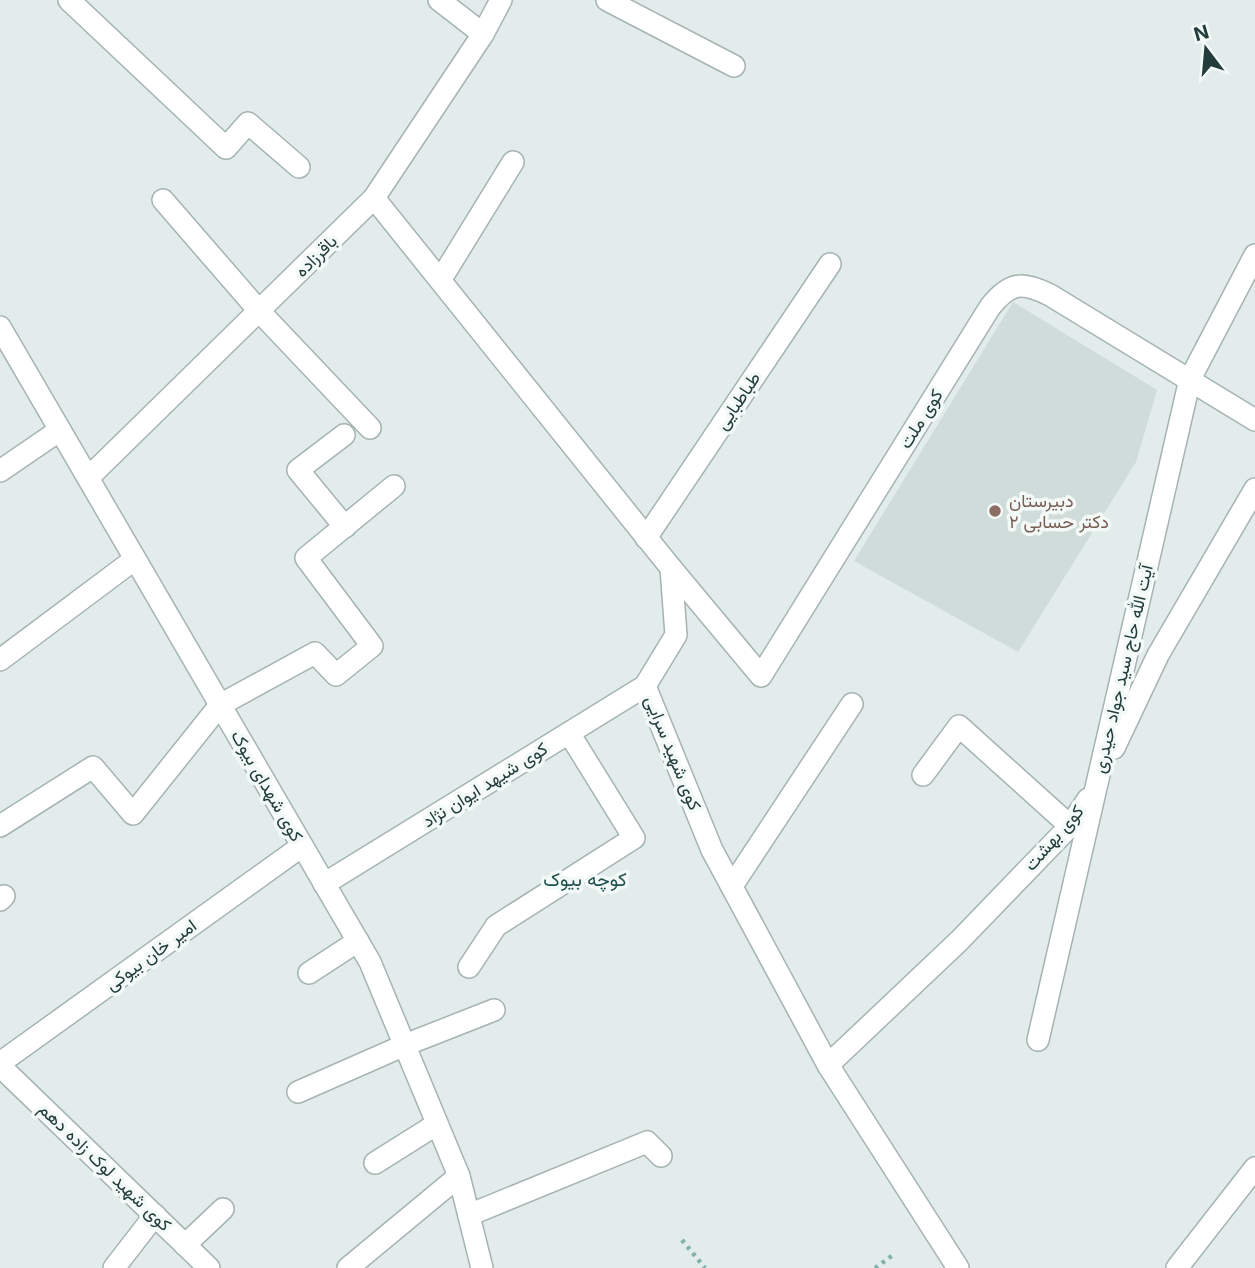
<svg xmlns="http://www.w3.org/2000/svg" width="1255" height="1268" font-family="Inter,Vazirmatn,sans-serif">
	<style>
		.built { fill: #d0dcd9 }
		.lines { fill: none; stroke-linecap: round; stroke-linejoin: round }
		.minor-casing { stroke: #a5b4b2; stroke-width: 24 }
		.path { stroke: #82b0ab; stroke-width: 4.5; stroke-dasharray: 3.5 5; stroke-linecap: butt }
		.minor { stroke: #fff; stroke-width: 21 }
		.education-dot { fill: #8d6e63; stroke: #f3f9f7; stroke-width: 2.5 }
		.labels { text-anchor: middle; stroke-width: 7; stroke-linejoin: round; paint-order: stroke }
		.street-label { font-size: 18px; fill: #223d3c; stroke: #f3f9f7 }
		.education-label { font-size: 18px; fill: #785e54; stroke: #f3f9f7; text-anchor: start }
		.neighbourhood-label { font-size: 19px; fill: #1e504e; stroke: #f3f9f7 }
	</style>
	<rect width="100%" height="100%" fill="#e2ecea"/>
	<path class="built" d="M 1013,302 L 1157,390 L 1136,462 L 1018,652 L 854,561 Z"/>
	<g class="lines">
		<defs>
			<g id="minor">
				<path d="M 69,0 L 226,148 L 248,123 L 299,167"/>
				<path d="M 439,0 L 483,34"/>
				<path d="M 607,0 L 734,66"/>
				<path d="M 374,198 L 671,568 L 676,635 L 645,686 L 712,850 L 828,1065 L 958,1268"/>
				<path d="M 163,200 L 260,312 L 370,428"/>
				<path d="M 441,279 L 513,162"/>
				<path d="M 0,327 L 370,962 L 459,1176 L 482,1268"/>
				<path d="M 344,435 L 298,470 L 345,527"/>
				<path d="M 0,471 L 60,430"/>
				<path d="M 88,478 L 374,198 L 483,34 L 501,0"/>
				<path d="M 646,538 L 830,264"/>
				<path d="M 671,568 L 761,676 L 990,307 C 1010,282 1022,281 1050,295 L 1255,420"/>
				<path d="M 0,660 L 135,559"/>
				<path d="M 1114,748 L 1158,655 L 1255,489"/>
				<path d="M 923,775 L 959,726 L 1070,826"/>
				<path d="M 0,826 L 93,767 L 133,814 L 220,705 L 315,653 L 336,675 L 372,646 L 306,558 L 394,486"/>
				<path d="M 324,884 L 645,686"/>
				<path d="M 732,886 L 852,704"/>
				<path d="M 0,900 L 4,896"/>
				<path d="M 469,967 L 496,926 L 634,838 L 569,733"/>
				<path d="M 309,973 L 358,941"/>
				<path d="M 1038,1040 L 1190,379 L 1255,255"/>
				<path d="M 0,1063 L 302,846"/>
				<path d="M 828,1065 L 959,941 L 1070,826 L 1088,799"/>
				<path d="M 0,1066 L 209,1268"/>
				<path d="M 298,1092 L 405,1045 L 494,1010"/>
				<path d="M 375,1163 L 437,1124"/>
				<path d="M 469,1215 L 647,1142 L 661,1156"/>
				<path d="M 185,1245 L 223,1209"/>
				<path d="M 114,1268 L 155,1215"/>
				<path d="M 348,1268 L 459,1176"/>
				<path d="M 1177,1268 L 1255,1168"/>
			</g>
		</defs>
		<use href="#minor" class="minor-casing"/>
		<g class="path">
			<path d="M 682,1240 L 705,1268"/>
			<path d="M 875,1268 L 893,1255"/>
		</g>
		<use href="#minor" class="minor"/>
	</g>
	<circle class="education-dot" cx="995" cy="511" r="7"/>
	<g class="labels">
		<g class="street-label">
			<text transform="translate(316 256) rotate(-45)" y="6">باقرزاده</text>
			<text transform="translate(738 401) rotate(-56)" y="6">طباطبایی</text>
			<text transform="translate(921 419) rotate(-58)" y="6">کوی ملت</text>
			<text transform="translate(1123 669) rotate(-77)" y="6">آیت الله حاج سید جواد حیدری</text>
			<text transform="translate(673 753) rotate(68)" y="6">کوی شهید سرایی</text>
			<text transform="translate(485 785) rotate(-32)" y="6">کوی شیهد ایوان نژاد</text>
			<text transform="translate(267 786) rotate(60)" y="6">کوی شهدای بیوک</text>
			<text transform="translate(1054 838) rotate(-49)" y="6">کوی بهشت</text>
			<text transform="translate(151 955) rotate(-36)" y="6">امیر خان بیوکی</text>
			<text transform="translate(105 1167) rotate(44)" y="6">کوی شهید لوک زاده دهم</text>
		</g>
		<g class="education-label">
			<text x="1009" y="507">دبیرستان<tspan x="1009" dy="21">دکتر حسابی ۲</tspan></text>
		</g>
		<g class="neighbourhood-label">
			<text x="585" y="886">کوچه بیوک</text>
		</g>
	</g>
	<g transform="translate(1206 49) rotate(344)" stroke="#f3f9f7" stroke-width="5" paint-order="stroke">
	<path d="M0-5L12 26L0 18L-12 26Z" fill="#223d3c"/>
	<text y="-10" font-size="19" font-weight="bold" text-anchor="middle" fill="#223d3c">N</text>
	</g>
</svg>
